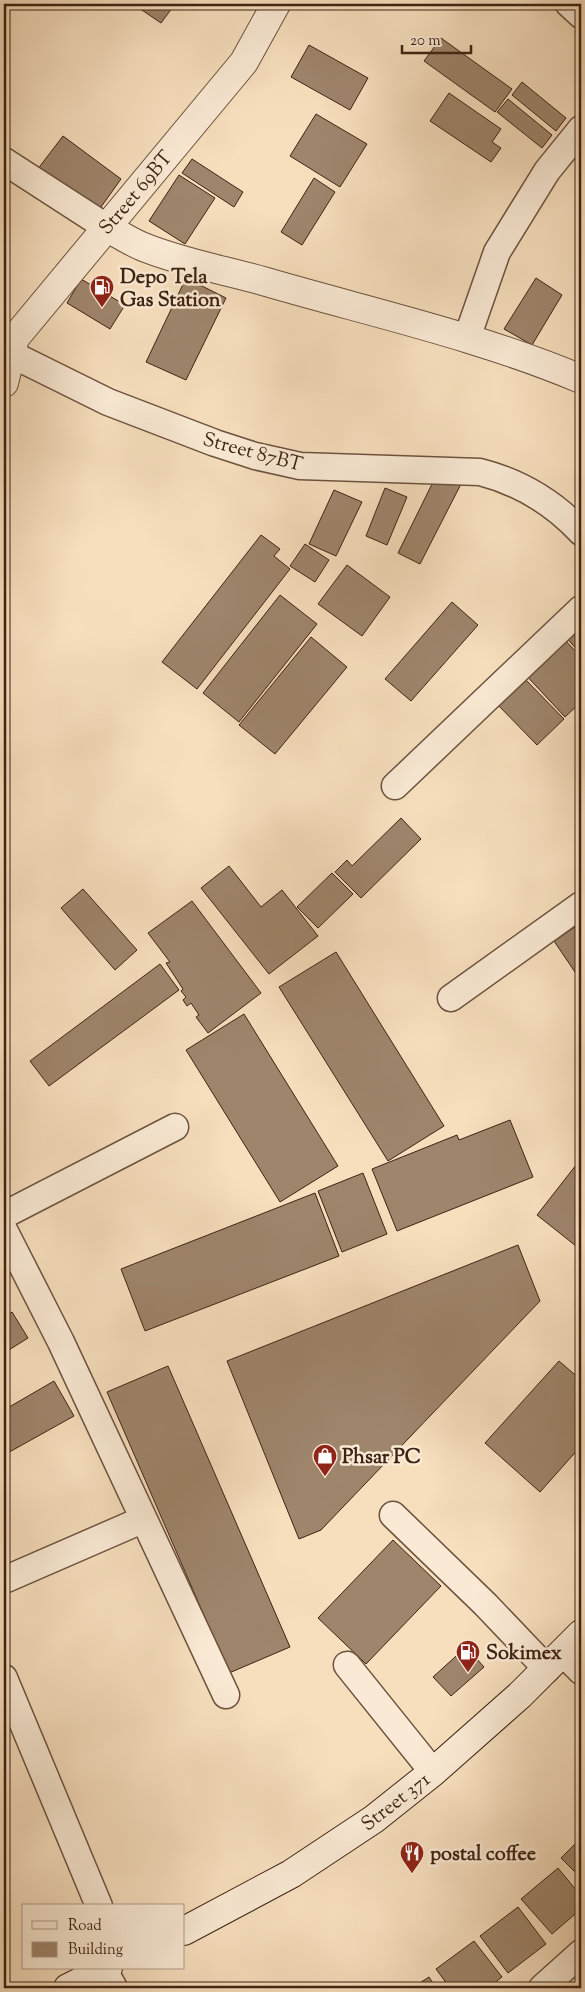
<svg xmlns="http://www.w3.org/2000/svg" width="585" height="1992" font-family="'Sorts Mill Goudy',serif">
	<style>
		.building { fill: #9e856c; stroke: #3e2313 }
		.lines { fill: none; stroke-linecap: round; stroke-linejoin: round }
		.minor-casing { stroke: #6c523e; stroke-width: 29 }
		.tertiary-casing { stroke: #6c523e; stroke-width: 30 }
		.secondary-casing { stroke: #3e2313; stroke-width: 30 }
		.minor { stroke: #faead5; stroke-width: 26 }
		.tertiary { stroke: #faead5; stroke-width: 28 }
		.secondary { stroke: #faead5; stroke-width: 28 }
		.labels { text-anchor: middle; stroke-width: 5; stroke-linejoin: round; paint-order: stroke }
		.street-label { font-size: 20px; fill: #3e2313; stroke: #faead5 }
		.poi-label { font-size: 20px; font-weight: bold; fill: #3e2313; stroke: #faead5; text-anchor: start }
	</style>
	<rect width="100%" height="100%" fill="#f7dfbe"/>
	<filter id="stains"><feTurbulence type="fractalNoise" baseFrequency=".004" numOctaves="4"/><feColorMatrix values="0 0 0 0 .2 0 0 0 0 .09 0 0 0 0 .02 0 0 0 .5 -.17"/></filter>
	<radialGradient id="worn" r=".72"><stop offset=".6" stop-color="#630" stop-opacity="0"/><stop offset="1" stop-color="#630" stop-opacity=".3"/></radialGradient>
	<g class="building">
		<path d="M 133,4 L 175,4 L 161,23 Z"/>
		<path d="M 441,38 L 512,89 L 495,112 L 424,61 Z"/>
		<path d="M 309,45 L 368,78 L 350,110 L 291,77 Z"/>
		<path d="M 522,82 L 566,118 L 556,131 L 512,95 Z"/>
		<path d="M 449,93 L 501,129 L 492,142 L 501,148 L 491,162 L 430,121 Z"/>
		<path d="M 508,99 L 552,135 L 542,148 L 497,112 Z"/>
		<path d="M 316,114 L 367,144 L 340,187 L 290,156 Z"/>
		<path d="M 63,136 L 121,179 L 96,214 L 37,170 Z"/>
		<path d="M 192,159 L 243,192 L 234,207 L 182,173 Z"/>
		<path d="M 179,175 L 215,198 L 185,244 L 149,221 Z"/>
		<path d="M 314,178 L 335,192 L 302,245 L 281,232 Z"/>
		<path d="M 186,278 L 226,298 L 186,380 L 146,362 Z"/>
		<path d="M 536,278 L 562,295 L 532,345 L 504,329 Z"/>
		<path d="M 81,279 L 125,305 L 110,329 L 67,303 Z"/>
		<path d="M 433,482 L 461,484 L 420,564 L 398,553 Z"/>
		<path d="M 385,488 L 407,497 L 387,545 L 366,536 Z"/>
		<path d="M 334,490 L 362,502 L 336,556 L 309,544 Z"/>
		<path d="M 261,535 L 280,549 L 274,556 L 290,569 L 197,689 L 162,662 Z"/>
		<path d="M 305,544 L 329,560 L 315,582 L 290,566 Z"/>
		<path d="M 347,565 L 390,597 L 362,636 L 318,604 Z"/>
		<path d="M 280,595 L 317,624 L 239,722 L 203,693 Z"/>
		<path d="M 452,602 L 478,625 L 411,701 L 385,679 Z"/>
		<path d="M 581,617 L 581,654 L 563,634 Z"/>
		<path d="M 561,636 L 581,657 L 581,702 L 565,717 L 523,672 Z"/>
		<path d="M 311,637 L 347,667 L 275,754 L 239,725 Z"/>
		<path d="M 523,677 L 564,719 L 537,745 L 496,703 Z"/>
		<path d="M 401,818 L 421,839 L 361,898 L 335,872 L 347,860 L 352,866 Z"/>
		<path d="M 229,866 L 261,907 L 282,890 L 318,936 L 269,974 L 201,888 Z"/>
		<path d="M 332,873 L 353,894 L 318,928 L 297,907 Z"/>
		<path d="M 83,889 L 137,950 L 115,970 L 61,908 Z"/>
		<path d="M 192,901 L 261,993 L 208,1033 L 196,1017 L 199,1015 L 191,1003 L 187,1006 L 183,1000 L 186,997 L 181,991 L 183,989 L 166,963 L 170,962 L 148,933 Z"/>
		<path d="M 581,923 L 581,981 L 554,941 Z"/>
		<path d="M 336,952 L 444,1126 L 388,1161 L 279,987 Z"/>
		<path d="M 160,964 L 179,990 L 49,1086 L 30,1061 Z"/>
		<path d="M 244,1014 L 338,1166 L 280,1202 L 186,1050 Z"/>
		<path d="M 510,1120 L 533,1177 L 397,1231 L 372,1169 L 457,1135 L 459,1140 Z"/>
		<path d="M 580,1160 L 581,1162 L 581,1250 L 537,1215 Z"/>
		<path d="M 363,1173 L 387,1234 L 342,1252 L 318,1191 Z"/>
		<path d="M 315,1193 L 339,1256 L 145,1331 L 121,1269 Z"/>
		<path d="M 518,1245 L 540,1301 L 321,1530 L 299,1539 L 227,1361 Z"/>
		<path d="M 12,1312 L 28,1338 L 4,1353 L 4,1317 Z"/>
		<path d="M 559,1361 L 581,1380 L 581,1446 L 540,1492 L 485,1443 Z"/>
		<path d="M 168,1366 L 290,1647 L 229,1673 L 107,1392 Z"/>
		<path d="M 54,1381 L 74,1416 L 4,1455 L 4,1410 Z"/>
		<path d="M 393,1540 L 441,1586 L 366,1664 L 318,1618 Z"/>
		<path d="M 466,1647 L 484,1667 L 451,1696 L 433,1677 Z"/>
		<path d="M 581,1838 L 581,1878 L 561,1858 Z"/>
		<path d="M 558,1868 L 581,1896 L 581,1909 L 552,1934 L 521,1899 Z"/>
		<path d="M 518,1907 L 546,1944 L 508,1973 L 480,1936 Z"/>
		<path d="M 474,1941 L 502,1977 L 488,1988 L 450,1988 L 436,1969 Z"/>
		<path d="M 429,1977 L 436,1988 L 412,1988 Z"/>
	</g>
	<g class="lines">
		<defs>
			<g id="minor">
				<path d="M 569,4 L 581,15"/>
				<path d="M 4,161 L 106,227"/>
				<path d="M 467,338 L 497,252 L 547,171 L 581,129"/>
				<path d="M 13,355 L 108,402 L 215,443 L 255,456 L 300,466 L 480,472 C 519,482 553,502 581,532"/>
				<path d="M 395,786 L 581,609"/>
				<path d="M 451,998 L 581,905"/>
				<path d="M 4,1215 L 175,1127"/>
				<path d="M 4,1230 L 61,1342 L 226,1695"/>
				<path d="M 393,1515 L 485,1604 L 547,1669"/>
				<path d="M 4,1580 L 142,1520"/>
				<path d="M 563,1653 L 581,1671"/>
				<path d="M 347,1665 L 433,1772"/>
				<path d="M 4,1678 L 99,1906"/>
				<path d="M 104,1970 L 114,1988"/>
				<path d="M 542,1988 L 581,1953"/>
			</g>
			<g id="tertiary">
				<path d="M 106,227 C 119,234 132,243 146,248 C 184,263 224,270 263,281 C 369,312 479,336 581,379"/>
				<path d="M 4,383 L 15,338 L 244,62 L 276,4"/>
			</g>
			<g id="secondary">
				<path d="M 184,1931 L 291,1874 L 374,1819 L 433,1772 L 520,1695 L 581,1634"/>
				<path d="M 68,1988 L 108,1968"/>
			</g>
		</defs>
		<use href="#minor" class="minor-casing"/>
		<use href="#tertiary" class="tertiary-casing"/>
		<use href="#secondary" class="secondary-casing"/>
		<use href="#minor" class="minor"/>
		<use href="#tertiary" class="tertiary"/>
		<use href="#secondary" class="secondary"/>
	</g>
	<defs>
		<symbol id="fuel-pin" viewBox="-11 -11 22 30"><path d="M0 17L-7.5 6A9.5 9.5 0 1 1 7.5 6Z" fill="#8f2418" stroke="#faead5"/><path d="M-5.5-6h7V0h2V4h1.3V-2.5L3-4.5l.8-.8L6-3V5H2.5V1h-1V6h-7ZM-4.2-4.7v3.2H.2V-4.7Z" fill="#fff"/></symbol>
		<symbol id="shop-pin" viewBox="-11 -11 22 30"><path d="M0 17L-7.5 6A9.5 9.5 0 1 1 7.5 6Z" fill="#8f2418" stroke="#faead5"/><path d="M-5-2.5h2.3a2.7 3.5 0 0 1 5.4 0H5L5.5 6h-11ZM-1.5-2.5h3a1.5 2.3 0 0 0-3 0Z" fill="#fff"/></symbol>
		<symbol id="restaurant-pin" viewBox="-11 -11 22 30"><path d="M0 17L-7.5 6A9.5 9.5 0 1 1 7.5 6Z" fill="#8f2418" stroke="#faead5"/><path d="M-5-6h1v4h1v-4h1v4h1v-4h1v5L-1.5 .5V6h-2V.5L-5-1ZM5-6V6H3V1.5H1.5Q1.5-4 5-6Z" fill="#fff"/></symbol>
	</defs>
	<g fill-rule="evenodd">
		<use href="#fuel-pin" x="88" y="273" width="28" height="38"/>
		<use href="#shop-pin" x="311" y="1442" width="28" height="38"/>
		<use href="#fuel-pin" x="454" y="1638" width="28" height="38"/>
		<use href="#restaurant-pin" x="398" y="1839" width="28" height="38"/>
	</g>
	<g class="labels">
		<g class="street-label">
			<text transform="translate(135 192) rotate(-50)" y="7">Street 69BT</text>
			<text transform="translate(253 451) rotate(15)" y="7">Street 87BT</text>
			<text transform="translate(395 1801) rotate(-38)" y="7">Street 371</text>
		</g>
		<g class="poi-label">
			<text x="120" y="283">Depo Tela<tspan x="120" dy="23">Gas Station</tspan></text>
			<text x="342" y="1463">Phsar PC</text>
			<text x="486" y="1659">Sokimex</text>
			<text x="430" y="1860">postal coffee</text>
		</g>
	</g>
	<rect width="585" height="1992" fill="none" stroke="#f7dfbe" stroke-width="20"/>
	<rect x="5" y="5" width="575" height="1982" fill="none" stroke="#3e2313" stroke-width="2.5"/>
	<rect x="10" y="10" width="565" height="1972" fill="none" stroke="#3e2313"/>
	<rect x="22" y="1904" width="162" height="65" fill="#faead5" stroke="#af9a87"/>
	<rect x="32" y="1921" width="25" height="8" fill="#faead5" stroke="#af9a87"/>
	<text x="68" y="1930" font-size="15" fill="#3e2313">Road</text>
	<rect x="32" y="1942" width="25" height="15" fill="#9e856c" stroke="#af9a87"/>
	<text x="68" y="1954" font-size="15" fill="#3e2313">Building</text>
	<path d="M402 45v8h69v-8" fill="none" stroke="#3e2313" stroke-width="2.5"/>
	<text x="410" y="45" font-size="15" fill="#3e2313" stroke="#faead5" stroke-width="4" paint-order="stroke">20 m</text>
	<rect width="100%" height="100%" filter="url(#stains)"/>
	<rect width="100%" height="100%" fill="url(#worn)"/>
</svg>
